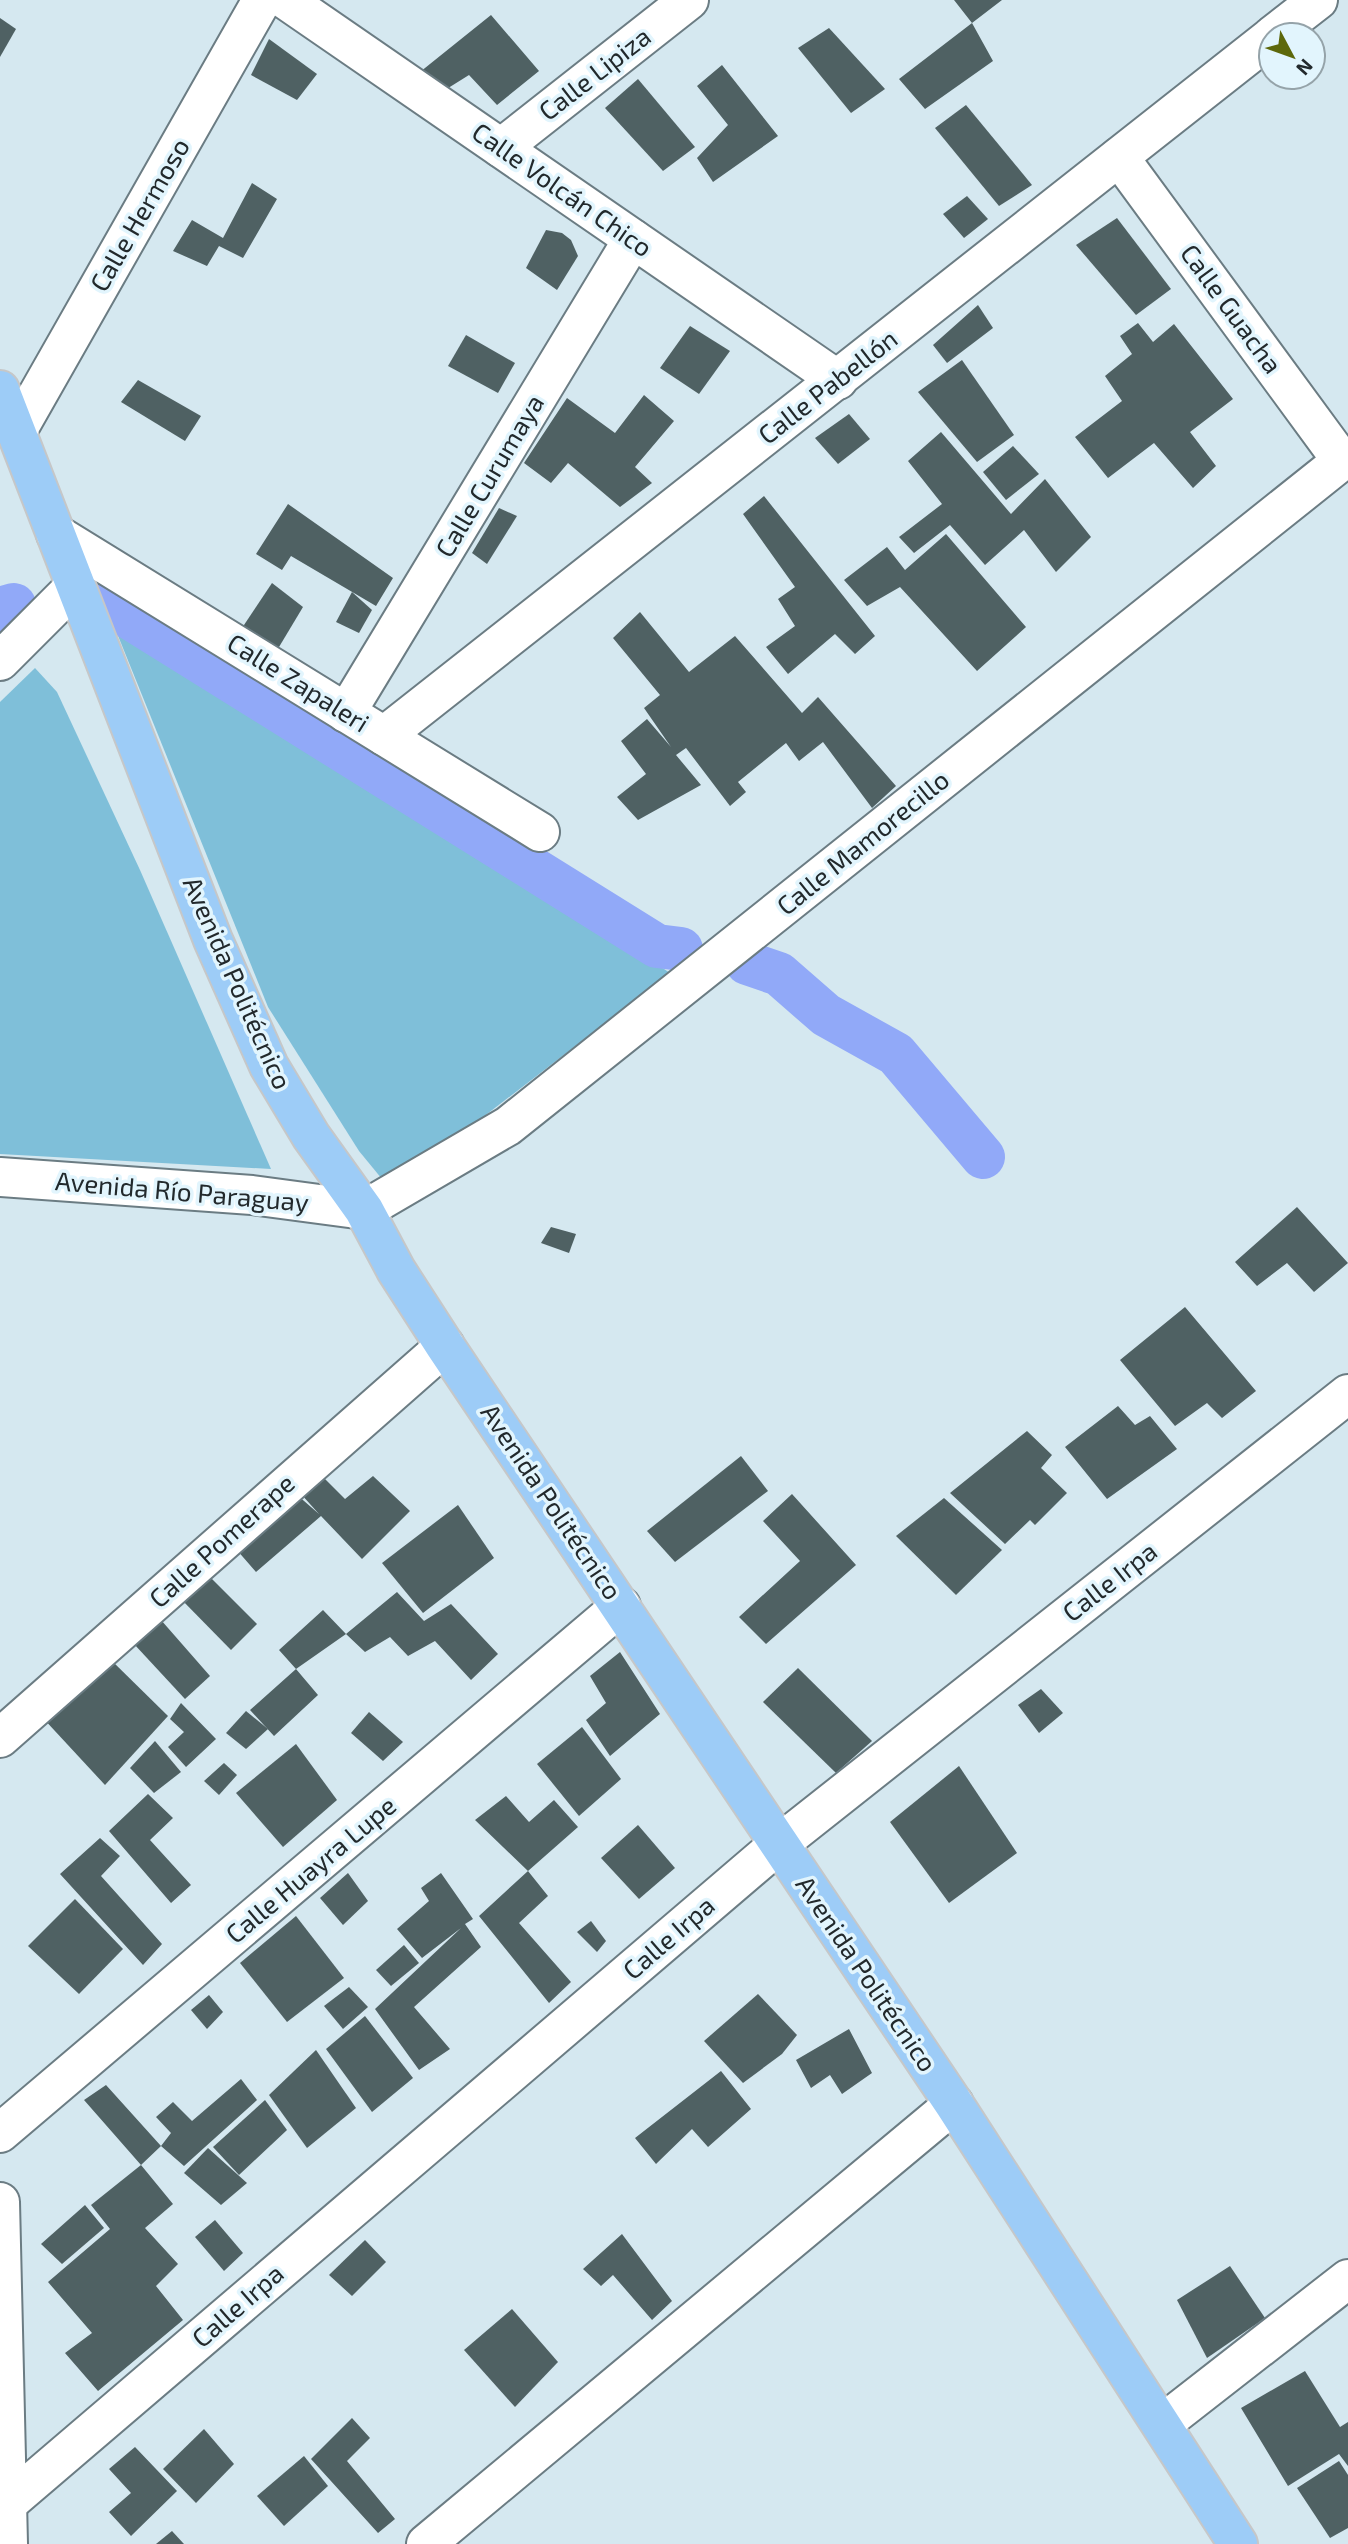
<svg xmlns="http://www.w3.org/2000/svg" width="1348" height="2544" font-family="'Exo 2',sans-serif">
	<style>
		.green { fill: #7fbfd9 }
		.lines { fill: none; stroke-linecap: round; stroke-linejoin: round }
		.canal { stroke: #91a9f8; stroke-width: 44 }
		.building { fill: #4f6163 }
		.minor-casing { stroke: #6b7c83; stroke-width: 42 }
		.major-casing { stroke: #c6c7c8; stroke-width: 42 }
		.minor { stroke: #fff; stroke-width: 38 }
		.major { stroke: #9dccf7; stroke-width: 38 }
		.labels { text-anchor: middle; stroke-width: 7; stroke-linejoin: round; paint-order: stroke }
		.street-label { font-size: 26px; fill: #22292c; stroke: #e2f5fd }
	</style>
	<rect width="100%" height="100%" fill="#d5e8f0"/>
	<g class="green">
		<path d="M 106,606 L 392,786 L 670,973 L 430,1158 L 382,1179 L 359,1151 L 268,1007 Z"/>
		<path d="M 35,668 L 57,692 L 140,870 L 271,1169 L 0,1154 L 0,702 Z"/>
	</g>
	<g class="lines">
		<g class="canal">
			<path d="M 105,602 L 657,946 L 681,949"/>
			<path d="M 0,609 L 14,605"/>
			<path d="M 747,963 L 779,974 L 826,1015 L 896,1054 L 983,1157"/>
		</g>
	</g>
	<g class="building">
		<path d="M 954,0 L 1002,0 L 972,23 L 993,61 L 925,109 L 899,79 L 972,23 Z"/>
		<path d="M 491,15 L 539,71 L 497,105 L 469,75 L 445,90 L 420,72 Z"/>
		<path d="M 0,18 L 16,29 L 0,57 Z"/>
		<path d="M 829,28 L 885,89 L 851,113 L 798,48 Z"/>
		<path d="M 269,39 L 317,74 L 297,100 L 251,75 Z"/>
		<path d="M 722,65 L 778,136 L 713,182 L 697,158 L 728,125 L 697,86 Z"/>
		<path d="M 638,79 L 695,147 L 663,171 L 605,108 Z"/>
		<path d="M 966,105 L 1032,185 L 999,206 L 935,128 Z"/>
		<path d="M 252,183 L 277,199 L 243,258 L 219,246 L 207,266 L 173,251 L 192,220 L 223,238 Z"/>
		<path d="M 967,196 L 988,219 L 964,238 L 943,214 Z"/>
		<path d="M 1117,218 L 1171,289 L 1136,315 L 1076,245 Z"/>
		<path d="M 546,230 L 562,233 L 571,240 L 578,256 L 557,290 L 526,268 Z"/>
		<path d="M 978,305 L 993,328 L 947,363 L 933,345 Z"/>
		<path d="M 1138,323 L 1153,342 L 1174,324 L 1233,399 L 1190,432 L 1216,466 L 1193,488 L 1154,443 L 1108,478 L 1075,437 L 1122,401 L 1105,376 L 1132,354 L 1120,336 Z"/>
		<path d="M 690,326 L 730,351 L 699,394 L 660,368 Z"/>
		<path d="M 466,335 L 515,363 L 498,393 L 448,366 Z"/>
		<path d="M 962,360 L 1014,435 L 977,462 L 918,392 Z"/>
		<path d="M 138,380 L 201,416 L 185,441 L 121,402 Z"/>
		<path d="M 644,395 L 674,421 L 635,467 L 652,483 L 620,507 L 568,463 L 551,483 L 524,463 L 567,398 L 615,433 Z"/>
		<path d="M 849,414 L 870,439 L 838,464 L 815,438 Z"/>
		<path d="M 941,432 L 1011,514 L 1045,479 L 1091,537 L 1056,572 L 1024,530 L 985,565 L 950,525 L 914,553 L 899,537 L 942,504 L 908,461 Z"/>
		<path d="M 1013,446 L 1039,474 L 1006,500 L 983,472 Z"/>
		<path d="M 764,496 L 875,636 L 855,654 L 835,634 L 788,674 L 766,647 L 795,626 L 778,599 L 795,587 L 743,514 Z"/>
		<path d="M 288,504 L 393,578 L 376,606 L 291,556 L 282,570 L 256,554 Z"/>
		<path d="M 499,508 L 517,516 L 487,564 L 472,553 Z"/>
		<path d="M 946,534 L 1026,627 L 977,671 L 900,587 L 867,606 L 844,580 L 887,547 L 905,570 Z"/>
		<path d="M 272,583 L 303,607 L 276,652 L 242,628 Z"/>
		<path d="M 352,592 L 372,610 L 359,633 L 336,622 Z"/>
		<path d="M 640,612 L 689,672 L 735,636 L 802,713 L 818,697 L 896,786 L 872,808 L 823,742 L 799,761 L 786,743 L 738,782 L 746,792 L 730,806 L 686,748 L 676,755 L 701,785 L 638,820 L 617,797 L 646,774 L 621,741 L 647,719 L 671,747 L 644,708 L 660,695 L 613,638 Z"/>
		<path d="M 1297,1207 L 1348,1263 L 1314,1292 L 1287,1263 L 1257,1286 L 1235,1262 Z"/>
		<path d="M 551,1227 L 576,1234 L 569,1253 L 541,1243 Z"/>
		<path d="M 1185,1307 L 1256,1391 L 1222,1418 L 1207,1403 L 1175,1426 L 1120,1360 Z"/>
		<path d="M 1118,1406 L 1135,1425 L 1150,1416 L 1177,1449 L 1107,1499 L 1065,1447 Z"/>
		<path d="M 1027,1431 L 1052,1455 L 1041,1468 L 1067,1493 L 1035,1525 L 1030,1520 L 1005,1544 L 950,1493 Z"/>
		<path d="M 741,1456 L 768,1491 L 675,1562 L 647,1531 Z"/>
		<path d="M 320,1474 L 345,1499 L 373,1476 L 410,1511 L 362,1559 L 321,1516 L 256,1572 L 236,1549 L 296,1494 L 319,1514 L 301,1494 Z"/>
		<path d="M 792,1494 L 856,1565 L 766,1644 L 739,1617 L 800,1561 L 763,1521 Z"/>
		<path d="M 944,1498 L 1002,1550 L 956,1595 L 896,1536 Z"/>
		<path d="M 458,1505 L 494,1558 L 423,1613 L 382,1563 Z"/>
		<path d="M 207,1574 L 257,1624 L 231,1650 L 179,1597 Z"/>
		<path d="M 397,1592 L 424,1621 L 451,1604 L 498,1654 L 471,1680 L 435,1641 L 408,1656 L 390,1637 L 365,1652 L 346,1634 Z"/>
		<path d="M 323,1610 L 346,1634 L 296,1669 L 318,1695 L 274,1736 L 250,1710 L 296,1669 L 279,1650 Z"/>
		<path d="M 161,1620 L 210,1676 L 185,1699 L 134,1644 Z"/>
		<path d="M 620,1652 L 660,1714 L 610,1756 L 586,1720 L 606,1703 L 590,1676 Z"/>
		<path d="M 110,1659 L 168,1716 L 105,1785 L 42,1717 Z"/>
		<path d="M 798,1668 L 872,1741 L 836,1773 L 763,1702 Z"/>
		<path d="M 1041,1689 L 1063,1713 L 1039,1733 L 1018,1705 Z"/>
		<path d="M 181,1703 L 216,1739 L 186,1767 L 168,1747 L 184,1732 L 170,1719 Z"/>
		<path d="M 246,1711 L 268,1729 L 246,1749 L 226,1733 Z"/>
		<path d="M 369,1712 L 403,1742 L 383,1761 L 351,1733 Z"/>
		<path d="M 582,1727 L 621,1779 L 579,1816 L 537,1764 Z"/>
		<path d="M 155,1741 L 181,1772 L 154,1793 L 130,1768 Z"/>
		<path d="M 296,1744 L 337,1800 L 283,1847 L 236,1793 Z"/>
		<path d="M 224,1763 L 237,1775 L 219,1795 L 204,1781 Z"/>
		<path d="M 959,1766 L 1017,1853 L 949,1903 L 890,1822 Z"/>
		<path d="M 148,1794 L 173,1818 L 150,1840 L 191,1885 L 171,1903 L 109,1831 Z"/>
		<path d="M 506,1796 L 529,1822 L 554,1800 L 578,1827 L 528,1871 L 475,1820 Z"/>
		<path d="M 638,1825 L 675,1868 L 639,1899 L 601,1858 Z"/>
		<path d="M 100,1838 L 120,1856 L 101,1876 L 162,1944 L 143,1965 L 60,1874 Z"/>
		<path d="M 528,1871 L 548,1896 L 519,1923 L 571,1982 L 549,2003 L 479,1916 Z"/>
		<path d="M 348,1873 L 368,1901 L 343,1925 L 320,1898 Z"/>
		<path d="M 441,1873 L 473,1919 L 465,1924 L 481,1947 L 414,2007 L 450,2049 L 419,2070 L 375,2009 L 461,1928 L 422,1958 L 397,1929 L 429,1901 L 421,1888 Z"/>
		<path d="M 75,1899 L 123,1949 L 79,1994 L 28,1946 Z"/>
		<path d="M 296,1916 L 344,1978 L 287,2022 L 240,1963 Z"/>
		<path d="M 591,1921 L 606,1941 L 597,1952 L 577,1932 Z"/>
		<path d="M 404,1945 L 419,1963 L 391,1986 L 376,1970 Z"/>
		<path d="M 349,1987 L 368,2007 L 343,2029 L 324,2006 Z"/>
		<path d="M 758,1994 L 797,2035 L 782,2054 L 743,2083 L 704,2041 Z"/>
		<path d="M 209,1995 L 223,2012 L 207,2029 L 191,2010 Z"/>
		<path d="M 365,2016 L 413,2078 L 372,2112 L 326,2049 Z"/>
		<path d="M 849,2029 L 872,2073 L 842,2094 L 830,2075 L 811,2088 L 796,2060 Z"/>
		<path d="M 316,2050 L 356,2108 L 307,2148 L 269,2095 Z"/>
		<path d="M 721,2071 L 751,2109 L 708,2147 L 692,2129 L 656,2164 L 635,2138 Z"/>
		<path d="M 241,2079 L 257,2100 L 184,2166 L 161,2146 L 141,2165 L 84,2100 L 106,2085 L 161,2146 L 171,2133 L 156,2117 L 173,2102 L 192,2121 Z"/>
		<path d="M 265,2100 L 287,2130 L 239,2175 L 213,2147 Z"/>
		<path d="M 208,2148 L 247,2183 L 221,2205 L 184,2173 Z"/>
		<path d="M 141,2165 L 173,2204 L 145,2228 L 178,2264 L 156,2286 L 183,2320 L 98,2391 L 65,2353 L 92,2333 L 48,2282 L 110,2229 L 91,2205 Z"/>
		<path d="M 85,2205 L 104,2228 L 62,2264 L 41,2244 Z"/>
		<path d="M 215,2220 L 243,2253 L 224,2271 L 195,2237 Z"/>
		<path d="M 622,2234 L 672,2301 L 652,2320 L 613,2275 L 601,2286 L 583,2269 Z"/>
		<path d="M 365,2240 L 386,2262 L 352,2296 L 329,2275 Z"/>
		<path d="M 1230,2266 L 1265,2318 L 1207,2358 L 1177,2300 Z"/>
		<path d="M 512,2309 L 558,2362 L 515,2407 L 464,2350 Z"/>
		<path d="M 1305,2371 L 1340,2427 L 1348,2422 L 1348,2466 L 1339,2454 L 1288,2486 L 1241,2408 Z"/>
		<path d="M 352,2418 L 370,2438 L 347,2461 L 395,2519 L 378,2533 L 311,2459 Z"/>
		<path d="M 204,2429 L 234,2464 L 196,2503 L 163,2469 Z"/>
		<path d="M 135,2447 L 177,2491 L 131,2536 L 109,2512 L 131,2493 L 109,2469 Z"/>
		<path d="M 304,2456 L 328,2486 L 284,2526 L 257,2496 Z"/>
		<path d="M 1339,2461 L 1348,2475 L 1348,2528 L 1330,2538 L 1297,2488 Z"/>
		<path d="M 172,2531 L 184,2544 L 156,2544 Z"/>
	</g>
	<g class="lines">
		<defs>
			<g id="minor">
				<path d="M 286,0 L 838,380"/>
				<path d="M 1273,35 L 1318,0"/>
				<path d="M 501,148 L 689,0"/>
				<path d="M 1119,157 L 1342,461"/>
				<path d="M 17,431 L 262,0"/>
				<path d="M 56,534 L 540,832"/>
				<path d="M 0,661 L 75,586"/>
				<path d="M 346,713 L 633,239"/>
				<path d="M 384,736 L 1271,37"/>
				<path d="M 0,1177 L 252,1195 L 364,1210 L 508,1126 L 1348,456"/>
				<path d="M 0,1738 L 445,1346"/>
				<path d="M 0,2133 L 621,1606"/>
				<path d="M 0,2202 L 8,2544"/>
				<path d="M 1162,2424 L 1348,2279"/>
				<path d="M 8,2503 L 779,1844 L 1348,1394"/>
				<path d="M 426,2544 L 954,2104"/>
			</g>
			<path id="major" d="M 0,390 L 213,940 L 269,1066 L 311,1136 L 364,1210 L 396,1270 L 445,1346 L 954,2104 L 1238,2544"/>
		</defs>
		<use href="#minor" class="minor-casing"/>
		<use href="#major" class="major-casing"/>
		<use href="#minor" class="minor"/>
		<use href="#major" class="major"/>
	</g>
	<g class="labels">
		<g class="street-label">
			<text transform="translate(595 74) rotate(-38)" y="9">Calle Lipiza</text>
			<text transform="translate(562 190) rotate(35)" y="9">Calle Volcán Chico</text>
			<text transform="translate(140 215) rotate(-60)" y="9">Calle Hermoso</text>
			<text transform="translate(1231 309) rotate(54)" y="9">Calle Guacha</text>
			<text transform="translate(828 387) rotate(-38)" y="9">Calle Pabellón</text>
			<text transform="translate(490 476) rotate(-59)" y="9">Calle Curumaya</text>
			<text transform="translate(298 683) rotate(32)" y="9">Calle Zapaleri</text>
			<text transform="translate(863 843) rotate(-39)" y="9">Calle Mamorecillo</text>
			<text transform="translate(237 983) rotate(66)" y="9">Avenida Politécnico</text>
			<text transform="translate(182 1192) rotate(5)" y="9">Avenida Río Paraguay</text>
			<text transform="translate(551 1502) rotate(56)" y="9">Avenida Politécnico</text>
			<text transform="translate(222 1541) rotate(-42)" y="9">Calle Pomerape</text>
			<text transform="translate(1110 1582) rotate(-38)" y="9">Calle Irpa</text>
			<text transform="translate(311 1870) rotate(-40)" y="9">Calle Huayra Lupe</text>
			<text transform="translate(669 1938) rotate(-41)" y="9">Calle Irpa</text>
			<text transform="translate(866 1974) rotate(56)" y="9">Avenida Politécnico</text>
			<text transform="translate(238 2306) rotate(-41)" y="9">Calle Irpa</text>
		</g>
	</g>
	<g transform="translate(1292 56) rotate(131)"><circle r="33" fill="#e2f5fd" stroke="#95a3a9" stroke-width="2"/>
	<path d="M0-5L12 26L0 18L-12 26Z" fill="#5d680b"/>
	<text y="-10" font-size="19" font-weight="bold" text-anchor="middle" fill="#22292c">N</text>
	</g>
</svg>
